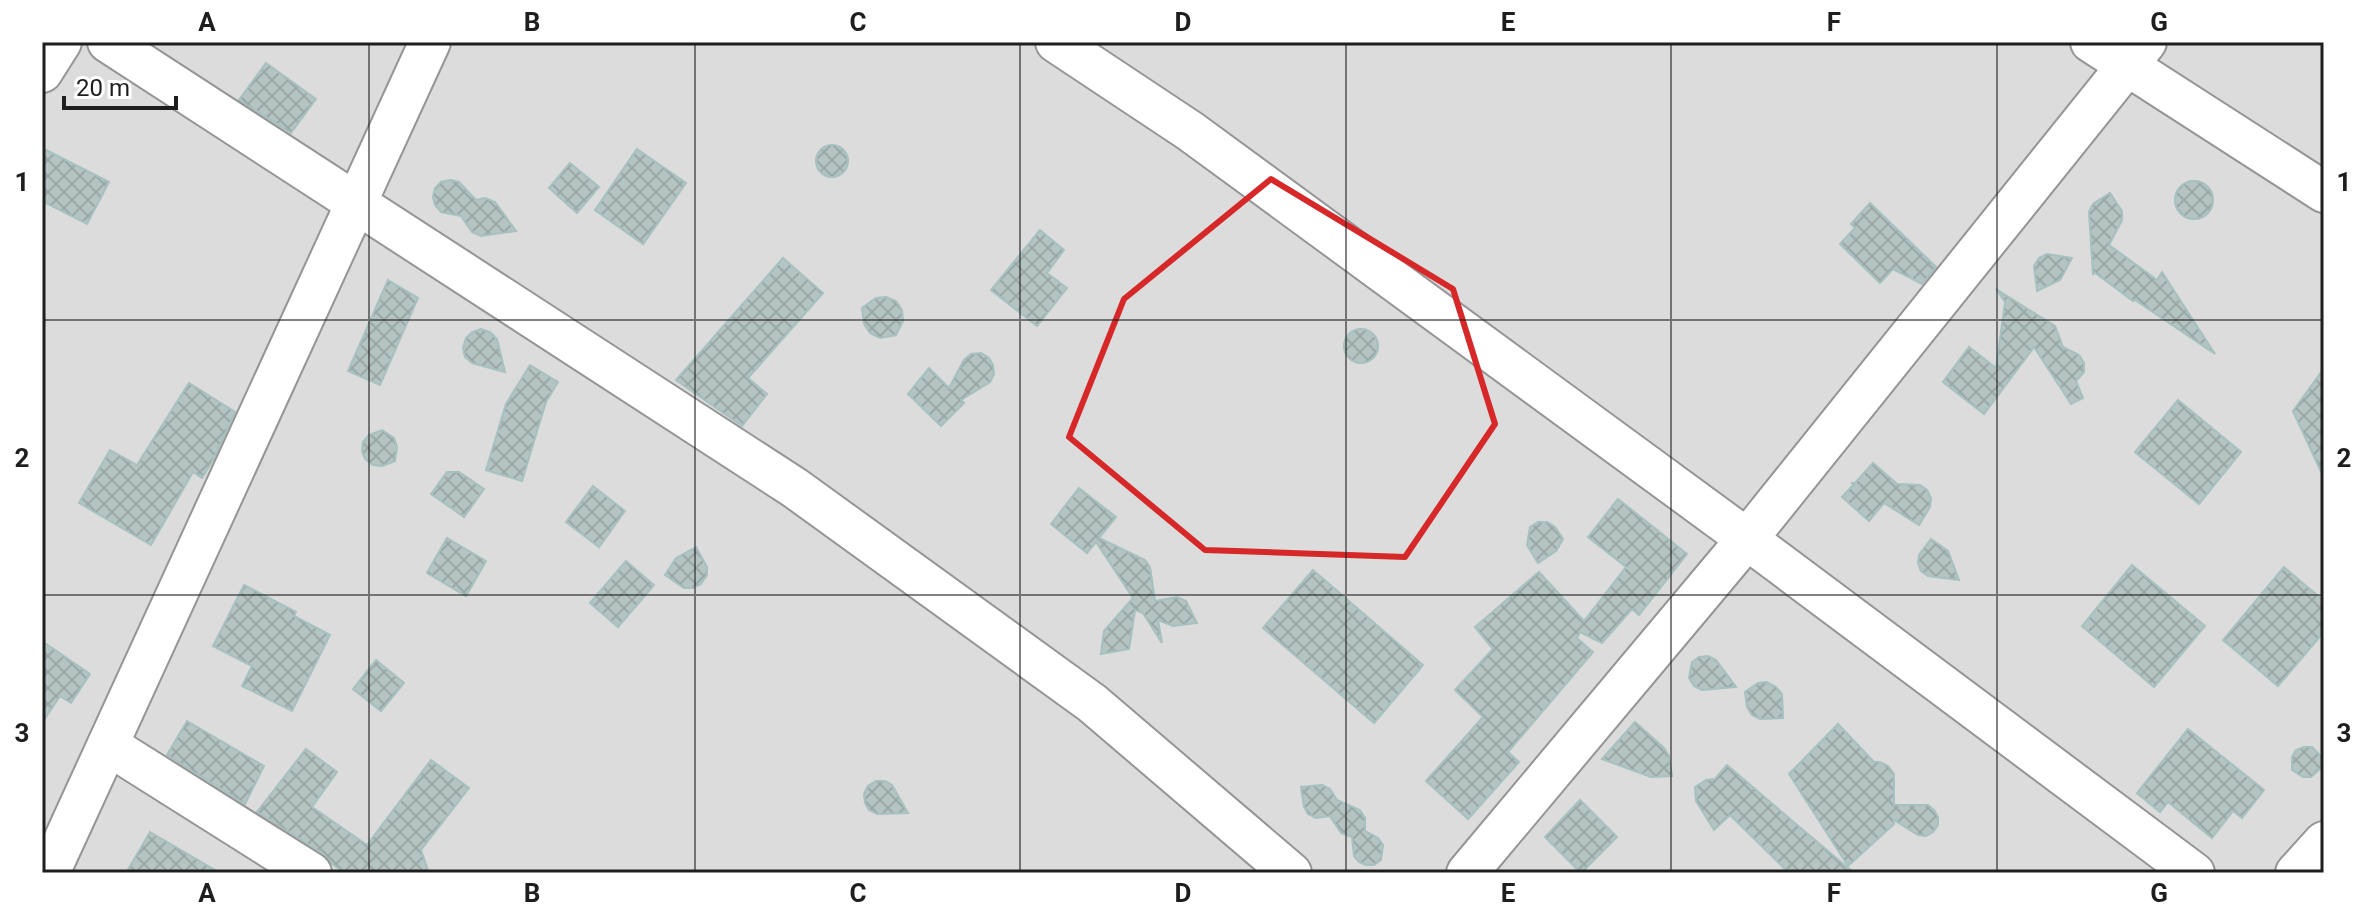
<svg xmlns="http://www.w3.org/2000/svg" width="2366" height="915" font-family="Roboto,sans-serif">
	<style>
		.residential { fill: #dbdcdb }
		.building { fill: url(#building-cross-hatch); stroke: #a6c1bf; stroke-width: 2 }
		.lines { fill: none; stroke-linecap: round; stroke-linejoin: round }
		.minor-casing { stroke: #959595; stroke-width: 44 }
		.minor { stroke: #fff; stroke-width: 40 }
		.marked { fill: none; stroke: #d62828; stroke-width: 6; stroke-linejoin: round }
		.grid { fill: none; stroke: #1e1e1e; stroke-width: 2; stroke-opacity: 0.55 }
		.neatline { fill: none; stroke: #1e1e1e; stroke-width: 3 }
		.grid-label { font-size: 26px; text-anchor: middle; font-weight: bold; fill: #1e1e1e }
	</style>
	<defs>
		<pattern id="building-cross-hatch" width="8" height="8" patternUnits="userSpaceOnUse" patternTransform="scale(2)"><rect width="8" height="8" fill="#b3c4c2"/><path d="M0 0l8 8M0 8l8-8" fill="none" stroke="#9aa8a6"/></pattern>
	</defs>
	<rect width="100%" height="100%" fill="#e4edef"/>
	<rect class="residential" x="42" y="42" width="2282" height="831"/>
	<g class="building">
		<path d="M 266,63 L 316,99 L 291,133 L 239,100 Z"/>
		<circle cx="832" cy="161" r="16"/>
		<path d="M 42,148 L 109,182 L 87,224 L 42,201 Z"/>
		<path d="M 637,149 L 686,183 L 643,244 L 595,210 Z"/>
		<path d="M 570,163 L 599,187 L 577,213 L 549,188 Z"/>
		<path d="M 450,180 L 459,182 L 476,200 L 485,198 L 495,202 L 516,231 L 481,236 L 472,232 L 461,216 L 441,212 L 435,205 L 433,197 L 435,188 L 441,182 Z"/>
		<circle cx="2194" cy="200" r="19"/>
		<path d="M 2110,193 L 2122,211 L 2122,220 L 2109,245 L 2157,280 L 2162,272 L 2215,354 L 2135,300 L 2133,301 L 2094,272 L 2093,275 L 2089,212 L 2093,204 Z"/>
		<path d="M 1870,203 L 1936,267 L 1922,284 L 1893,269 L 1880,283 L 1840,244 L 1855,228 L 1851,224 Z"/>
		<path d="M 1040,230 L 1064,250 L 1047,273 L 1067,288 L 1037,326 L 991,290 Z"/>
		<path d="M 2047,254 L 2072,258 L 2060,280 L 2037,291 L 2034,266 L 2039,258 Z"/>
		<path d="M 783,258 L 823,293 L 748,378 L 767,394 L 742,426 L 676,380 Z"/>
		<path d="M 388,280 L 418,298 L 380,385 L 348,371 Z"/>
		<path d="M 1996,289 L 2055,326 L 2063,347 L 2079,355 L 2084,363 L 2084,372 L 2076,381 L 2083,398 L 2071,404 L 2034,347 L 1984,414 L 1943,382 L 1969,347 L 1996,368 L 2005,302 Z"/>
		<path d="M 886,297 L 896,301 L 902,310 L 903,321 L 896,335 L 880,338 L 870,333 L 864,324 L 862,308 L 876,298 Z"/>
		<circle cx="1361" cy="346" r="17"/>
		<path d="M 481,329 L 490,332 L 497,339 L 505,372 L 472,363 L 465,357 L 463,348 L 466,338 L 472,332 Z"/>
		<path d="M 981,353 L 989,358 L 993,365 L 994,374 L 990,382 L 961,400 L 964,403 L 941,426 L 908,394 L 929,368 L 949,388 L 964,360 L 971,354 Z"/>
		<path d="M 530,365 L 558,382 L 546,402 L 522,481 L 486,470 L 506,404 Z"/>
		<path d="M 2324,368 L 2324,478 L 2293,411 Z"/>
		<path d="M 189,383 L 235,412 L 213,460 L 202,478 L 193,472 L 151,545 L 79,503 L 110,450 L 137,465 Z"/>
		<path d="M 2178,400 L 2241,452 L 2199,504 L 2135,452 Z"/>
		<path d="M 382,430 L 394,438 L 397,447 L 395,461 L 382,466 L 373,465 L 365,459 L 362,451 L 363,442 L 369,435 Z"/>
		<path d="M 1873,463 L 1897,484 L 1920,485 L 1927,490 L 1931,498 L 1930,507 L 1919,525 L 1884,503 L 1869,521 L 1842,497 L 1854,484 L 1851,483 L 1855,483 Z"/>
		<path d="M 447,472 L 459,472 L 484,489 L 464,517 L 431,494 Z"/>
		<path d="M 593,486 L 625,511 L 599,547 L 566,522 Z"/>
		<path d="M 1079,488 L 1116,517 L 1099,538 L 1145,560 L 1150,567 L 1155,601 L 1177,597 L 1186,601 L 1197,623 L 1173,626 L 1158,620 L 1162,643 L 1143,613 L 1135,610 L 1129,649 L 1101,654 L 1104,631 L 1133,598 L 1096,542 L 1087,553 L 1051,524 Z"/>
		<path d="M 1618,499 L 1687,554 L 1639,615 L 1632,609 L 1602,643 L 1580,632 L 1577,638 L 1593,652 L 1508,752 L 1519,762 L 1468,819 L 1426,781 L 1483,717 L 1455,690 L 1493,649 L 1475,627 L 1539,572 L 1584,621 L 1626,567 L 1588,537 Z"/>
		<path d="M 1538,522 L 1547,522 L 1555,527 L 1563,539 L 1556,551 L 1538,563 L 1527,545 L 1530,527 Z"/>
		<path d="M 447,538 L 486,561 L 466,596 L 427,573 Z"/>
		<path d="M 1931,539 L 1948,551 L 1959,580 L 1928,576 L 1921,571 L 1918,563 L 1919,555 Z"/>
		<path d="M 696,547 L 707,567 L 707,575 L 701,584 L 693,588 L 684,588 L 665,575 L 676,558 Z"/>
		<path d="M 626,561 L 654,585 L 618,627 L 590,603 Z"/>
		<path d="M 2132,565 L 2205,626 L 2154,687 L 2082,626 Z"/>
		<path d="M 2284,567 L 2324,601 L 2324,632 L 2278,686 L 2223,640 Z"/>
		<path d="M 1313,570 L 1423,665 L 1374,723 L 1263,628 Z"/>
		<path d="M 244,585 L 296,612 L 294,616 L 330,635 L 292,711 L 242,686 L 252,666 L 213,646 Z"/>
		<path d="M 42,641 L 90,674 L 71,703 L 60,696 L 42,723 Z"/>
		<path d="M 1708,656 L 1716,660 L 1736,687 L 1702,690 L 1694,686 L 1689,678 L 1692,662 L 1699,657 Z"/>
		<path d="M 376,660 L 404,683 L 381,711 L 353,689 Z"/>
		<path d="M 1767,682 L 1776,687 L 1782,694 L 1783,718 L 1760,719 L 1752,715 L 1747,707 L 1745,692 L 1758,683 Z"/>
		<path d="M 187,721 L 264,766 L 245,804 L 167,755 Z"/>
		<path d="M 1635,722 L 1664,748 L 1669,756 L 1672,776 L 1651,777 L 1602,759 Z"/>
		<path d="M 1838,724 L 1874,762 L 1880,762 L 1888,766 L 1894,774 L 1894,805 L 1928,805 L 1934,810 L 1938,817 L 1938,825 L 1933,832 L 1926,836 L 1918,835 L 1894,820 L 1894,824 L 1848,866 L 1789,774 Z"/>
		<path d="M 2188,729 L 2264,790 L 2242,818 L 2233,811 L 2212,838 L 2168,802 L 2160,812 L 2137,793 Z"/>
		<path d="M 2304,747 L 2312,747 L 2323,758 L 2322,767 L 2311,777 L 2303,777 L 2292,770 L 2292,757 L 2296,750 Z"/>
		<path d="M 306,749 L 337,772 L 312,807 L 367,845 L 431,760 L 469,788 L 421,850 L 429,873 L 345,873 L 332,864 L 323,854 L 257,812 Z"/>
		<path d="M 1727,765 L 1776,807 L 1854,873 L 1789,873 L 1730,815 L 1714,830 L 1696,801 L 1695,787 L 1706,780 L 1715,779 Z"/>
		<path d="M 876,781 L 885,781 L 892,785 L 908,813 L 877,814 L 869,810 L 865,803 L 864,794 L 868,786 Z"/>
		<path d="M 1322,785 L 1330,789 L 1337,800 L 1360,810 L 1365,818 L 1365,831 L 1378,838 L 1383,845 L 1381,860 L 1374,865 L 1366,865 L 1359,862 L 1354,856 L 1352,837 L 1341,833 L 1330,816 L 1316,818 L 1308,814 L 1304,807 L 1301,787 Z"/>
		<path d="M 1580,800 L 1617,837 L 1581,873 L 1545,837 Z"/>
		<path d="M 150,832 L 220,873 L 126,873 Z"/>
	</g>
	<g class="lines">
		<defs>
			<g id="minor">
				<path d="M 108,42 L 795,488 L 1092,703 L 1291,873"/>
				<path d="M 1056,42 L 1190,131 L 1747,539 L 2194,873"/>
				<path d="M 2091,42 L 2324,192"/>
				<path d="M 42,72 L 61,42"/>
				<path d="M 108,745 L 311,873"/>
				<path d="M 49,873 L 430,42"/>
				<path d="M 1467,873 L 1747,539 L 2146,42"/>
				<path d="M 2296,873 L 2324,842"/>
			</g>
		</defs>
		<use href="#minor" class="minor-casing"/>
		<use href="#minor" class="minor"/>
	</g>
	<path class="marked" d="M 1271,179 L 1453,289 L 1495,424 L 1405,557 L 1205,550 L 1069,437 L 1124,299 Z"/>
	<path class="grid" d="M 369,42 L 369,873M 695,42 L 695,873M 1020,42 L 1020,873M 1346,42 L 1346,873M 1671,42 L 1671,873M 1997,42 L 1997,873M 42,320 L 2324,320M 42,595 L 2324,595"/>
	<rect width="2366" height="915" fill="none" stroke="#ffffff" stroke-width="88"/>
	<path d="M64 96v12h112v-12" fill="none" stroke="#1e1e1e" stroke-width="4"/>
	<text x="76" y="96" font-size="24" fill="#1e1e1e" stroke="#ffffff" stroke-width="6" paint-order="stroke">20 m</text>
	<rect x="44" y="44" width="2278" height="827" class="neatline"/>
	<g class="grid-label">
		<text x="207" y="31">A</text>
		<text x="532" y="31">B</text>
		<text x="858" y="31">C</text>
		<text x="1183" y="31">D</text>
		<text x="1508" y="31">E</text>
		<text x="1834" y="31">F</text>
		<text x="2159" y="31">G</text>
		<text x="22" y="191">1</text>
		<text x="2344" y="191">1</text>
		<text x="22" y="467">2</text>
		<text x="2344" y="467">2</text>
		<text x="22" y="742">3</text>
		<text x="2344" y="742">3</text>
		<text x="207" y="902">A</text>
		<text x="532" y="902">B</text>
		<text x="858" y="902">C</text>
		<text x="1183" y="902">D</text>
		<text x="1508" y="902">E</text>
		<text x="1834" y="902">F</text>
		<text x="2159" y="902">G</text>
	</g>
</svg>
